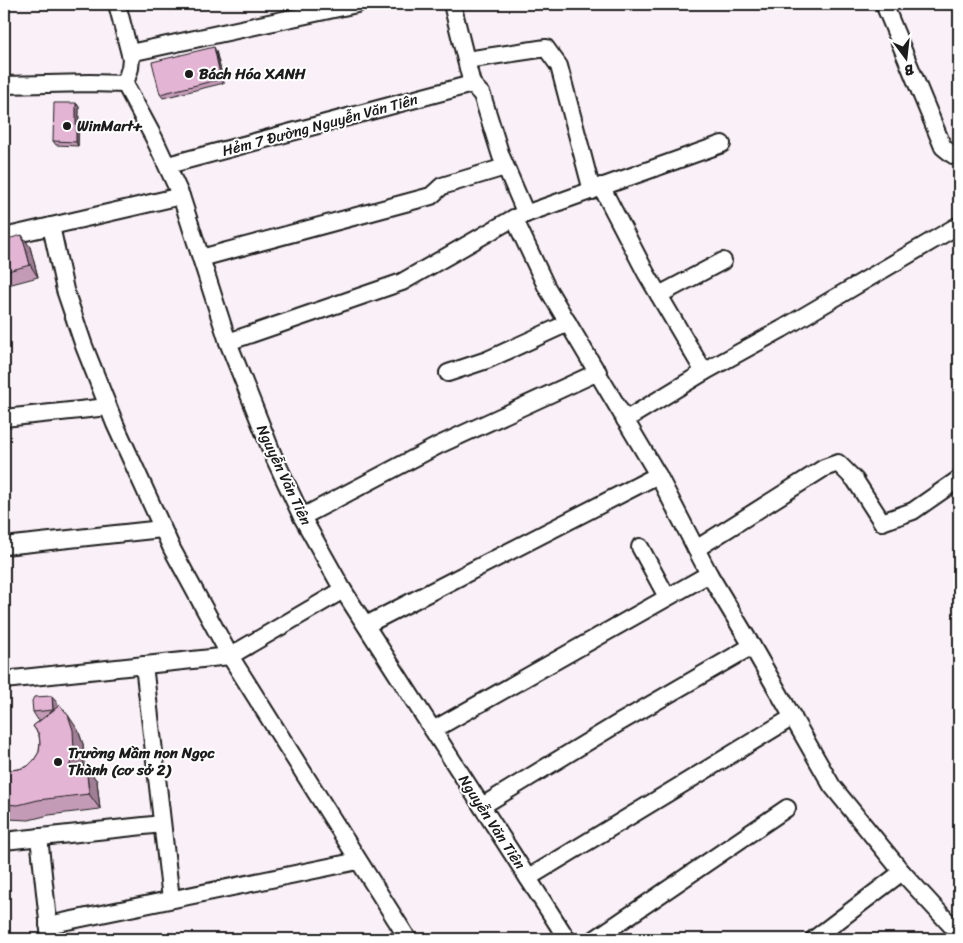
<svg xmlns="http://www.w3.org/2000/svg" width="963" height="943" font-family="Sriracha,sans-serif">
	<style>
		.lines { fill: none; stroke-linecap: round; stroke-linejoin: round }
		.minor-casing { stroke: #1c1c1c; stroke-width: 20 }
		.minor { stroke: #fff; stroke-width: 16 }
		.wall { fill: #c49bb7; stroke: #1c1c1c }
		.shaded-wall { fill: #a07e95; stroke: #1c1c1c }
		.building { fill: #e4b4d5; stroke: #1c1c1c }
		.poi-dot { fill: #1c1c1c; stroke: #fff; stroke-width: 2 }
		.labels { text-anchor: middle; stroke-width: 4; stroke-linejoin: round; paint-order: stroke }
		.poi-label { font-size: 15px; font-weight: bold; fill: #1c1c1c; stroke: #fff; text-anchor: start }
		.street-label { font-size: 15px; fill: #1c1c1c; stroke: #fff }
	</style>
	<rect width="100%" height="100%" fill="#faf0f7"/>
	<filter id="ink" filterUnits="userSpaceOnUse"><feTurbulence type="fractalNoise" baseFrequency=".02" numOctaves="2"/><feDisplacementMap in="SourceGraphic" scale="10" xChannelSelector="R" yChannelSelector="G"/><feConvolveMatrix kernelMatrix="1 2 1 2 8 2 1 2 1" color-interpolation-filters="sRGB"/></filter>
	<g filter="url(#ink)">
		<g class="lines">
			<defs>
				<g id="minor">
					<path d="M 117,4 L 131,58 L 130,68 L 125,84"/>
					<path d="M 452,4 L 472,84 L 482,95 L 501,156 L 526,214"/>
					<path d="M 884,4 L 943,147 L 953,155 L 959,151"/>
					<path d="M 130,53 L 357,4"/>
					<path d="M 466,60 L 546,48 L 559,66 L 592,191"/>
					<path d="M 125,84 L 154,138 L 181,196 L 228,342 L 273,455 L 302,517 L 343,590 L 567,939"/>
					<path d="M 4,85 L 90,83 L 125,84"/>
					<path d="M 168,165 L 472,84"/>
					<path d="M 601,186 L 646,273 L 704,372"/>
					<path d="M 514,218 L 546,286 L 658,475 L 709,574 L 752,646 L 832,786 L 902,872 L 959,934"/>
					<path d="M 51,226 L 65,290 L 84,346 L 115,424 L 172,549 L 230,656 L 408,939"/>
					<path d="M 4,237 L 181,196"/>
					<path d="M 201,258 L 431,196 L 442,186 L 505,167"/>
					<path d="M 659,295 L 723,261"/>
					<path d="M 228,342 L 402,282 L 514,218 L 722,144"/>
					<path d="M 448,373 L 487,360 L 568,323"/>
					<path d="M 4,418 L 108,407"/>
					<path d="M 625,420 L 704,372 L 782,329 L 959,225"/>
					<path d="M 302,517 L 439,445 L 598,372"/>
					<path d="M 4,546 L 162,529"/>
					<path d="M 640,547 L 667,597"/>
					<path d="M 696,549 L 824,468 L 838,463 L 855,480 L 882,522 L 913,511 L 959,479"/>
					<path d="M 366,625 L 658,475"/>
					<path d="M 144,665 L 171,899"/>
					<path d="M 4,680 L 230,656 L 343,590"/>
					<path d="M 433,730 L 709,574"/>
					<path d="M 482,806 L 617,724 L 752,646"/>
					<path d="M 39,837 L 50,939"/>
					<path d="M 4,841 L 162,824"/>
					<path d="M 528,878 L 793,717"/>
					<path d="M 48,925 L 358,861"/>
					<path d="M 595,939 L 787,808"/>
					<path d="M 814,939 L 902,872"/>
				</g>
			</defs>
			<use href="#minor" class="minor-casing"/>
			<use href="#minor" class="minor"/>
		</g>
		<g class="wall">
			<path d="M 216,51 L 224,83 L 163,98 L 160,94 Z"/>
			<path d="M 76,103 L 79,107 L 78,146 L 56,145 L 53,141 Z"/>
			<path d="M 4,240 L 30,247 L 38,277 L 8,285 L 4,279 Z"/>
			<path d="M 57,703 L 58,707 L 78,730 L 83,744 L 84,766 L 86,766 L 97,781 L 100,809 L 49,815 L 29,820 L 8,819 L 4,817 L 4,768 L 10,770 L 19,769 L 28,766 L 34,760 L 39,752 L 40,743 L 39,735 L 33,726 L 41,720 L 38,720 L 33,712 Z"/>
		</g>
		<g class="shaded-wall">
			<path d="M 214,47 L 216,51 L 224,83 L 221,79 Z"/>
			<path d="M 76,103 L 79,107 L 78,146 L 76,142 Z"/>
			<path d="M 22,235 L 30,247 L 38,277 L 30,265 Z"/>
			<path d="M 52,696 L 57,703 L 59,718 L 53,710 Z"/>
			<path d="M 68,715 L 78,730 L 83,744 L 84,765 L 79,783 L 69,768 Z"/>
			<path d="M 86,766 L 97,781 L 100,809 L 89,794 Z"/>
		</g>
		<g class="building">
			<path d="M 214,47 L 221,79 L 160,94 L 152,62 Z"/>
			<path d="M 54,103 L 76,103 L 76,142 L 53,141 Z"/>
			<path d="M 22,235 L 30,265 L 4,272 L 4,240 Z"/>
			<path d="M 52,696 L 53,710 L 33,712 L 32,701 L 34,697 Z"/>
			<path d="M 60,705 L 68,715 L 73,730 L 74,750 L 69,768 L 86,766 L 89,794 L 38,800 L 18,805 L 4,804 L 4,768 L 10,770 L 19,769 L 28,766 L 34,760 L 39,752 L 40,743 L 39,734 L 33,726 Z"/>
		</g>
	</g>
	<g class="poi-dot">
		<circle cx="189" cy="74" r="5"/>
		<circle cx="67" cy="126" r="5"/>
		<circle cx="58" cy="762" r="5"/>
	</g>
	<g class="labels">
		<g class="poi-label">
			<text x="199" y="79">Bách Hóa XANH</text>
			<text x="77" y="131">WinMart+</text>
			<text x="68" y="758">Trường Mầm non Ngọc<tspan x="68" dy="17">Thành (cơ sở 2)</tspan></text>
		</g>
		<g class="street-label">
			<text transform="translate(320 125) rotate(-15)" y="5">Hẻm 7 Đường Nguyễn Văn Tiên</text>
			<text transform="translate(284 475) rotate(65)" y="5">Nguyễn Văn Tiên</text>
			<text transform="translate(492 822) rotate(57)" y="5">Nguyễn Văn Tiên</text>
		</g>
	</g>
	<rect width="963" height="943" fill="none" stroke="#fff" stroke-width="20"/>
	<rect x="10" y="10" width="943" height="923" fill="none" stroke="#1c1c1c" stroke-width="2" filter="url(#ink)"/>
	<g transform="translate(906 58) rotate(165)" stroke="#ffffff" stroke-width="4" paint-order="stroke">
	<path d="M0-4L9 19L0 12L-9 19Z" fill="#1c1c1c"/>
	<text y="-8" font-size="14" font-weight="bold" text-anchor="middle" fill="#1c1c1c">B</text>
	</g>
</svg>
